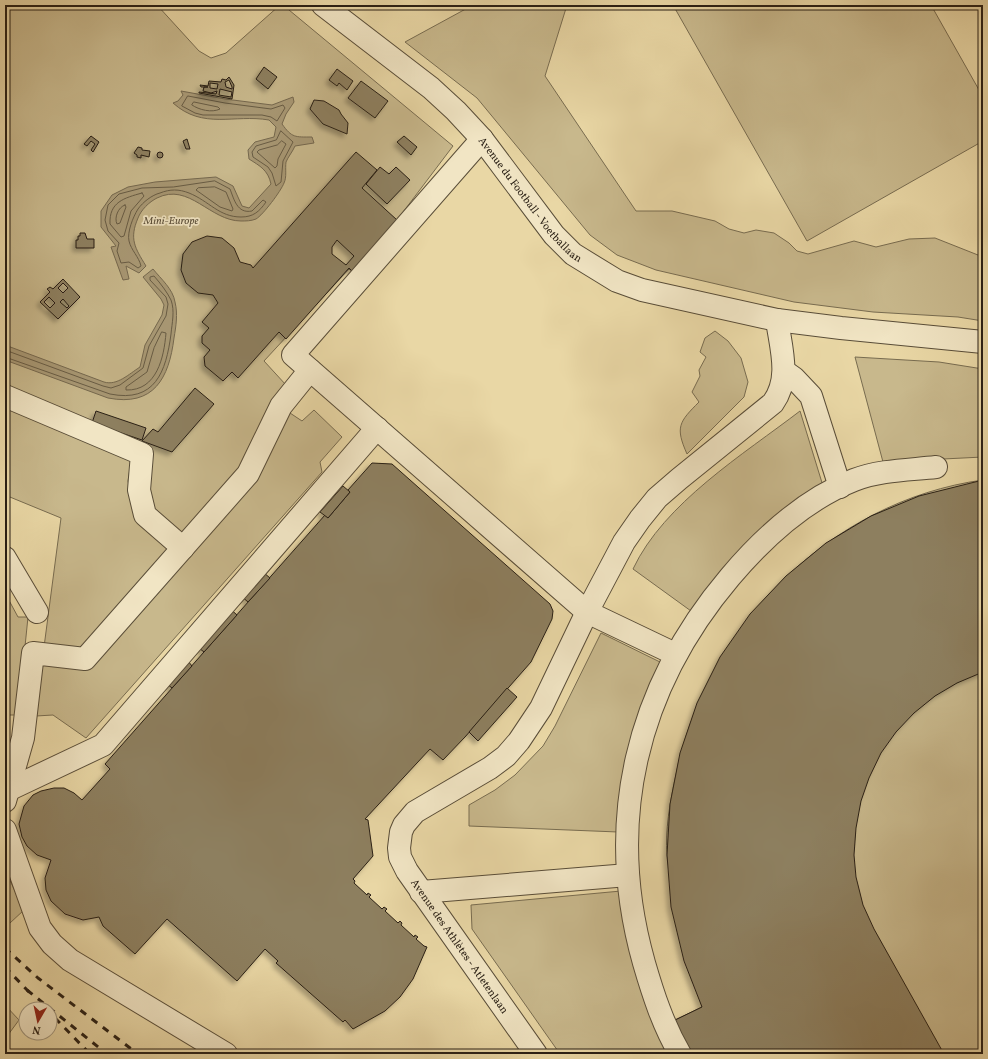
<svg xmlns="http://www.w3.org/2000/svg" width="988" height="1059" font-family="Vollkorn,serif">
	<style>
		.green { fill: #c8b88c; stroke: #786c50 }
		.water { fill: #a89874; stroke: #75684e }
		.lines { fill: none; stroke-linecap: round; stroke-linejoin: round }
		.shore { stroke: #685c44; stroke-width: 1 }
		.building { fill: #8d7f5f; stroke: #291f14; fill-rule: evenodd; filter: url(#shadow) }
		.minor-casing { stroke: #594d38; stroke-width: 24 }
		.minor { stroke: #f1e5c4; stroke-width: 22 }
		.rail { stroke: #291f14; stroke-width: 3; stroke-dasharray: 7 7; stroke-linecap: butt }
		.labels { text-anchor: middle; stroke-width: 3.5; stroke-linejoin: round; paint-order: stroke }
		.street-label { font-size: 11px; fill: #291f14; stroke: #f1e5c4 }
		.park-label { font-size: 11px; font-style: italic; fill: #594d38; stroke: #f1e5c4 }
	</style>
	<defs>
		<filter id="shadow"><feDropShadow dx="-3.5" dy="3.5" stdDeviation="2" flood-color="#0004"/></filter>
	</defs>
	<rect width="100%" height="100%" fill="#e9d7a5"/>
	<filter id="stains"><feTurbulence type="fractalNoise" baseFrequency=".005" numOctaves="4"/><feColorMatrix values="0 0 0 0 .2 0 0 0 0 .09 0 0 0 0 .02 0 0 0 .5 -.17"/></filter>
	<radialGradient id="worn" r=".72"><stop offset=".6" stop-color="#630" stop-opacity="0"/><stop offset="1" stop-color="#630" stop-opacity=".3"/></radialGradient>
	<g class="green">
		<path d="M 5,5 L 157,5 L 199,51 L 211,58 L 226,53 L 280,5 L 283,5 L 453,146 L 397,220 L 353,272 L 349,269 L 264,361 L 286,385 L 244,471 L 181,540 L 150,513 L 144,481 L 149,446 L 135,439 L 128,481 L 137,521 L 173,550 L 84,649 L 44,647 L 61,518 L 5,495 Z"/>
		<path d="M 473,5 L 567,5 L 545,76 L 636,211 L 672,211 L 715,221 L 729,229 L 744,233 L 756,230 L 774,233 L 789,243 L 797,251 L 808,254 L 854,241 L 876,247 L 909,239 L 935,238 L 983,257 L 983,321 L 958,317 L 873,312 L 794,302 L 656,270 L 617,255 L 590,235 L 477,98 L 405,42 Z"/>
		<path d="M 673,5 L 931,5 L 983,97 L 983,141 L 807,241 Z"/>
		<path d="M 715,331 L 728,341 L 741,358 L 748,382 L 744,397 L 687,454 C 675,427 679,422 699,402 L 692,392 L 700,376 L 699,370 L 706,357 L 700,352 L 705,338 Z"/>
		<path d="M 855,357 L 939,362 L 983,369 L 983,457 L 883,462 Z"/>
		<path d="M 314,410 L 342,437 L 320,462 L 322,472 L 86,738 L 53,715 L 36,716 L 41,662 L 87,668 L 287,411 L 302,421 Z"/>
		<path d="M 800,411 L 823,486 L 691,611 L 633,569 C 664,503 744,454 800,411 Z"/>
		<path d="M 983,480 L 983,1054 L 690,1054 L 673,1021 L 702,1007 C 694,972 686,937 678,902 C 675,887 668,870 667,855 C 665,830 670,803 675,779 C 704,629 829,501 983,480 Z"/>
		<path d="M 5,593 L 18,617 L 28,617 L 18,715 L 5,715 Z"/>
		<path d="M 601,633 L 662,663 L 618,832 L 469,826 L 469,805 L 495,790 L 515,775 L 543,746 L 555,726 Z"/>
		<path d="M 5,870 L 24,910 L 10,923 L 5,919 Z"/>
		<path d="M 621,891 L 671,1054 L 560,1054 L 472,929 L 471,905 Z"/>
		<path d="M 5,1005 L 19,1020 L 5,1039 Z"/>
	</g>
	<g class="water">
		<path d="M 181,91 L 225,99 L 272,105 L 293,97 L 294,102 L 286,114 L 282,124 C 292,138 295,137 312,137 L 314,143 L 295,146 C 293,151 288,157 286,162 C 285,169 287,177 284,183 C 281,191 263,215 256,219 C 251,221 246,221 241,221 C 210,221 189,182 157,198 C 149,202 141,210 138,218 C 129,239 135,248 146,266 L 139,273 L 126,266 L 129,279 L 123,280 L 111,247 L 116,246 L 101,227 L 101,211 L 112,195 L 128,187 L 155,182 L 216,177 L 233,186 L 242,206 L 249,208 L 271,184 C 268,170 260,166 249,159 L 248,150 L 255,142 L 274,137 L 276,127 L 269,120 C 234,114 203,130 173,103 L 178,101 L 183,95 Z"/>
		<path d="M 153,269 C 161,279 173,289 175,302 C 178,314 176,326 174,338 C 169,378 154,407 108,398 L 5,360 L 5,345 L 104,382 C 117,386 129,374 140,367 L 145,345 L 162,315 L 164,305 L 161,299 L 143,277 Z"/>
	</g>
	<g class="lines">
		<g class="shore">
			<path d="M 188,96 L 225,103 L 271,109 L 283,105 L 285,108 L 277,121 L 271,117 L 262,115 L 203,115 L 195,113 L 182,106 Z"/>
			<path d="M 194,102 L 218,107 L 220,109 C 212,113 199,110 192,105 Z"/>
			<path d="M 281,131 L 293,142 L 283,161 L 281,182 L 276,186 L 272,173 L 268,167 L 253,157 L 252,152 L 256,146 L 276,140 Z"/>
			<path d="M 282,141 L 286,144 L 278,159 L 277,166 L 275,168 L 257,152 L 259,150 L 277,145 Z"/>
			<path d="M 215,181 L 230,189 C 234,199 237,214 252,211 L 263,200 L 266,202 C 259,212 253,217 241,217 C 219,217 209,201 189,193 C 179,189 170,189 160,193 C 152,195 143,202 138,209 C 133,217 127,232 129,241 C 131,250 139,257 141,266 L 138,268 L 129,262 L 121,263 L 117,251 L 119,243 L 108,231 L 105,220 L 108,205 L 119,194 L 142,188 L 173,187 Z"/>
			<path d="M 215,187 L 226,192 L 233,209 L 232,211 L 220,207 L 196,190 L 198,188 Z"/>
			<path d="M 142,193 L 144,196 L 131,211 L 124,236 L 121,237 L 110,224 C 109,202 124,198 142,193 Z"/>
			<path d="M 125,205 L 126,207 L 120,223 L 117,224 C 114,218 118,207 125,205 Z"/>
			<path d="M 162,332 L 166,333 C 164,357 157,391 126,390 L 126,387 L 147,372 L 154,348 Z"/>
			<path d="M 5,350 L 103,386 L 111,388 L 120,385 L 143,368 L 149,346 L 166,316 L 168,304 L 166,297 L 150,280 L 150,277 L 154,276 C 161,284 167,292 171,300 C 175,311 172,323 171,334 C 166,372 155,403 110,394 L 5,357"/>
		</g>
	</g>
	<g class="building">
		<path d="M 264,67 L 277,77 L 268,89 L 256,79 Z"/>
		<path d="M 337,69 L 353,81 L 347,90 L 339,83 L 337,86 L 329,80 Z"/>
		<path d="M 229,77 L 234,85 L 232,99 L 199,93 L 199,92 L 216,94 L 217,91 L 211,93 L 203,91 L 204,87 L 208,87 L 201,87 L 200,85 L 208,86 L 209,81 L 221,82 L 222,79 L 226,80 ZM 229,80 L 232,87 L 232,89 L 226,87 L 225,82 ZM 210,83 L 218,84 L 217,89 L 210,88 ZM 220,89 L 232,92 L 231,97 L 219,95 Z"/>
		<path d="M 361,81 L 388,101 L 375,118 L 348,98 Z"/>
		<path d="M 314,100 L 324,101 L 339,110 L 341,114 L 348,123 L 347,134 L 323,124 L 310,109 Z"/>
		<path d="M 91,136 L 99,142 L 93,152 L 91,150 L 95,144 L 91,141 L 87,146 L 84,144 Z"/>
		<path d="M 404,136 L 417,147 L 411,155 L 397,142 Z"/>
		<path d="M 187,139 L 190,149 L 186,149 L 183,141 Z"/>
		<path d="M 138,147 L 142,148 L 142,150 L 150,151 L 149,157 L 141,155 L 141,158 L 137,157 L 137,155 L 134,153 Z"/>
		<path d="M 356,152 L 377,170 L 362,188 L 397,220 L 353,272 L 349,268 L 286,339 L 279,332 L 238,378 L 232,372 L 223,381 L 205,366 L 204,357 L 210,350 L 202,343 L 202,336 L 209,328 L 202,322 L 218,303 L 213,295 L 198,293 L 186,283 L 181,270 L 183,254 L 192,242 L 207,236 L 222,238 L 234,248 L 240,262 L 251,265 L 253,268 ZM 337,240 L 354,256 L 346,265 L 332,254 L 332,247 Z"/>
		<circle cx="160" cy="155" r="3"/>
		<path d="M 380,167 L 389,174 L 396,167 L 410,180 L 387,204 L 366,184 Z"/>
		<path d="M 80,233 L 85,233 L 87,239 L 94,239 L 94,248 L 76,248 L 76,240 L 78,240 L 78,236 L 80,236 Z"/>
		<path d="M 63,279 L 80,297 L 58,319 L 40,302 L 50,292 L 47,289 L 50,287 L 53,289 ZM 63,283 L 68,288 L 63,293 L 58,288 ZM 49,297 L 55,303 L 50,308 L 44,302 ZM 63,299 L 69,306 L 67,308 L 60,302 Z"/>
		<path d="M 195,388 L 214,404 L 172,452 L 142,441 L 153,429 L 158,432 Z"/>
		<path d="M 96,411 L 146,428 L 142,440 L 92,423 Z"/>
		<path d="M 372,463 L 392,464 L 550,604 L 553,611 L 552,619 L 531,662 L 465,737 L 443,760 L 430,749 L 365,819 L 368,820 L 373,856 L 353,879 L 355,881 L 354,883 L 367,895 L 368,893 L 371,895 L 369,897 L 382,909 L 384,907 L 387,909 L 385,911 L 398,923 L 400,921 L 402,923 L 401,925 L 414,937 L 415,935 L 418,937 L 416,939 L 424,946 L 427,947 L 413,979 L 400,997 L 385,1011 L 353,1029 L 345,1020 L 343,1022 L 276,963 L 278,961 L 265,949 L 237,981 L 167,919 L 135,954 L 103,926 L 99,917 L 83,920 L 65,914 L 51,901 L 46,890 L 45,878 L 51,860 L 37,855 L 27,846 L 22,837 L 19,824 L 24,806 L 33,795 L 41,791 L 54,788 L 64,788 L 74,793 L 82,800 L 110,769 L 105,764 L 325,515 L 328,518 L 350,492 L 348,490 Z"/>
		<path d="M 983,480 L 983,672 L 957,683 L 935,696 L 914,713 L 896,732 L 881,753 L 869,778 L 861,801 L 856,828 L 854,855 L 856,877 L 863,905 L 874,929 L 944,1054 L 690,1054 L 673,1021 L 702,1007 L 684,961 L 671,907 L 667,855 L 670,804 L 680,753 L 697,703 L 720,657 L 750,614 L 786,576 L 826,543 L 871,516 L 919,496 Z"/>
		<path d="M 343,486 L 350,492 L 328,518 L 320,512 Z"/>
		<path d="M 263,572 L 270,578 L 248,602 L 241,596 Z"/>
		<path d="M 227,606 L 237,615 L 204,652 L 194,644 Z"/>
		<path d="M 188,661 L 192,666 L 172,688 L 167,684 Z"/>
		<path d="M 507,688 L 517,697 L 478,741 L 469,732 Z"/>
	</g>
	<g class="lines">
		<defs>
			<g id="minor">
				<path id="s1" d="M 323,5 L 431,88 L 456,111 L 482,139 L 554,235 L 573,254 L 617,281 L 642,290 L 777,320 L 841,328 L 983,342"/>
				<path d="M 482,139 L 293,355 L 587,612 L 675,654"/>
				<path d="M 784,371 L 794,378 L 811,396 L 840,487"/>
				<path d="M 5,396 L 142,454 L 139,490 L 145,515 L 183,548"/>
				<path d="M 5,558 L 37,612"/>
				<path d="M 8,790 L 103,745 L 377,428"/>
				<path d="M 5,801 L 23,738 L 33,653 L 85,659 L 248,474 L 281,406 L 310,370"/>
				<path d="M 5,830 L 40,928 L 52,944 L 70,960 L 226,1054"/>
				<path d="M 421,892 L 628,875"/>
				<path d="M 536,1054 L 407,871 L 400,857 L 399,848 L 401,832 L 404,825 L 415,812 L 490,768 L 506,756 L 519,741 L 541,708 L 587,612 L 624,542 L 640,519 L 657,498 L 679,479 L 773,403 C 791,378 781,349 777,320"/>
				<path d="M 680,1054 C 663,1025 653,994 644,963 C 604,822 636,688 730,577 C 763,538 806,499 854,480 C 880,470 910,470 936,467"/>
			</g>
		</defs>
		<use href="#minor" class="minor-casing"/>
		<use href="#minor" class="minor"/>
		<g class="rail">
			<path d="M 5,948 L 38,978 L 138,1054"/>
			<path d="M 5,967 L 30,993"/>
			<path d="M 27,990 L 107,1054"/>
			<path d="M 55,1018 L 90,1054"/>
		</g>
	</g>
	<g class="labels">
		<g class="street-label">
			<text dy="4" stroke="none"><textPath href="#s1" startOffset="286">Avenue du Football - Voetballaan</textPath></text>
			<text transform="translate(460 946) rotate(55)" y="4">Avenue des Athlètes - Atletenlaan</text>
		</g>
		<g class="park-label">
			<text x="171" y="224">Mini-Europe</text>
		</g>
	</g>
	<rect width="988" height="1059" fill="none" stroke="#e9d7a5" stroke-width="20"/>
	<rect x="6" y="6" width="976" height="1047" fill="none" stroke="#291f14" stroke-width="2"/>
	<rect x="10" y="10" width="968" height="1039" fill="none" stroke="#291f14"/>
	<g transform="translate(38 1021) rotate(189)"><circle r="19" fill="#f1e5c4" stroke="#a1967e"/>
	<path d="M0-3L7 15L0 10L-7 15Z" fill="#8f2418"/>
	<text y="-6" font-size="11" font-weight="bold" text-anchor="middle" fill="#291f14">N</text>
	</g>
	<rect width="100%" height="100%" filter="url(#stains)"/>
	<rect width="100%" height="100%" fill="url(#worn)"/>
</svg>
